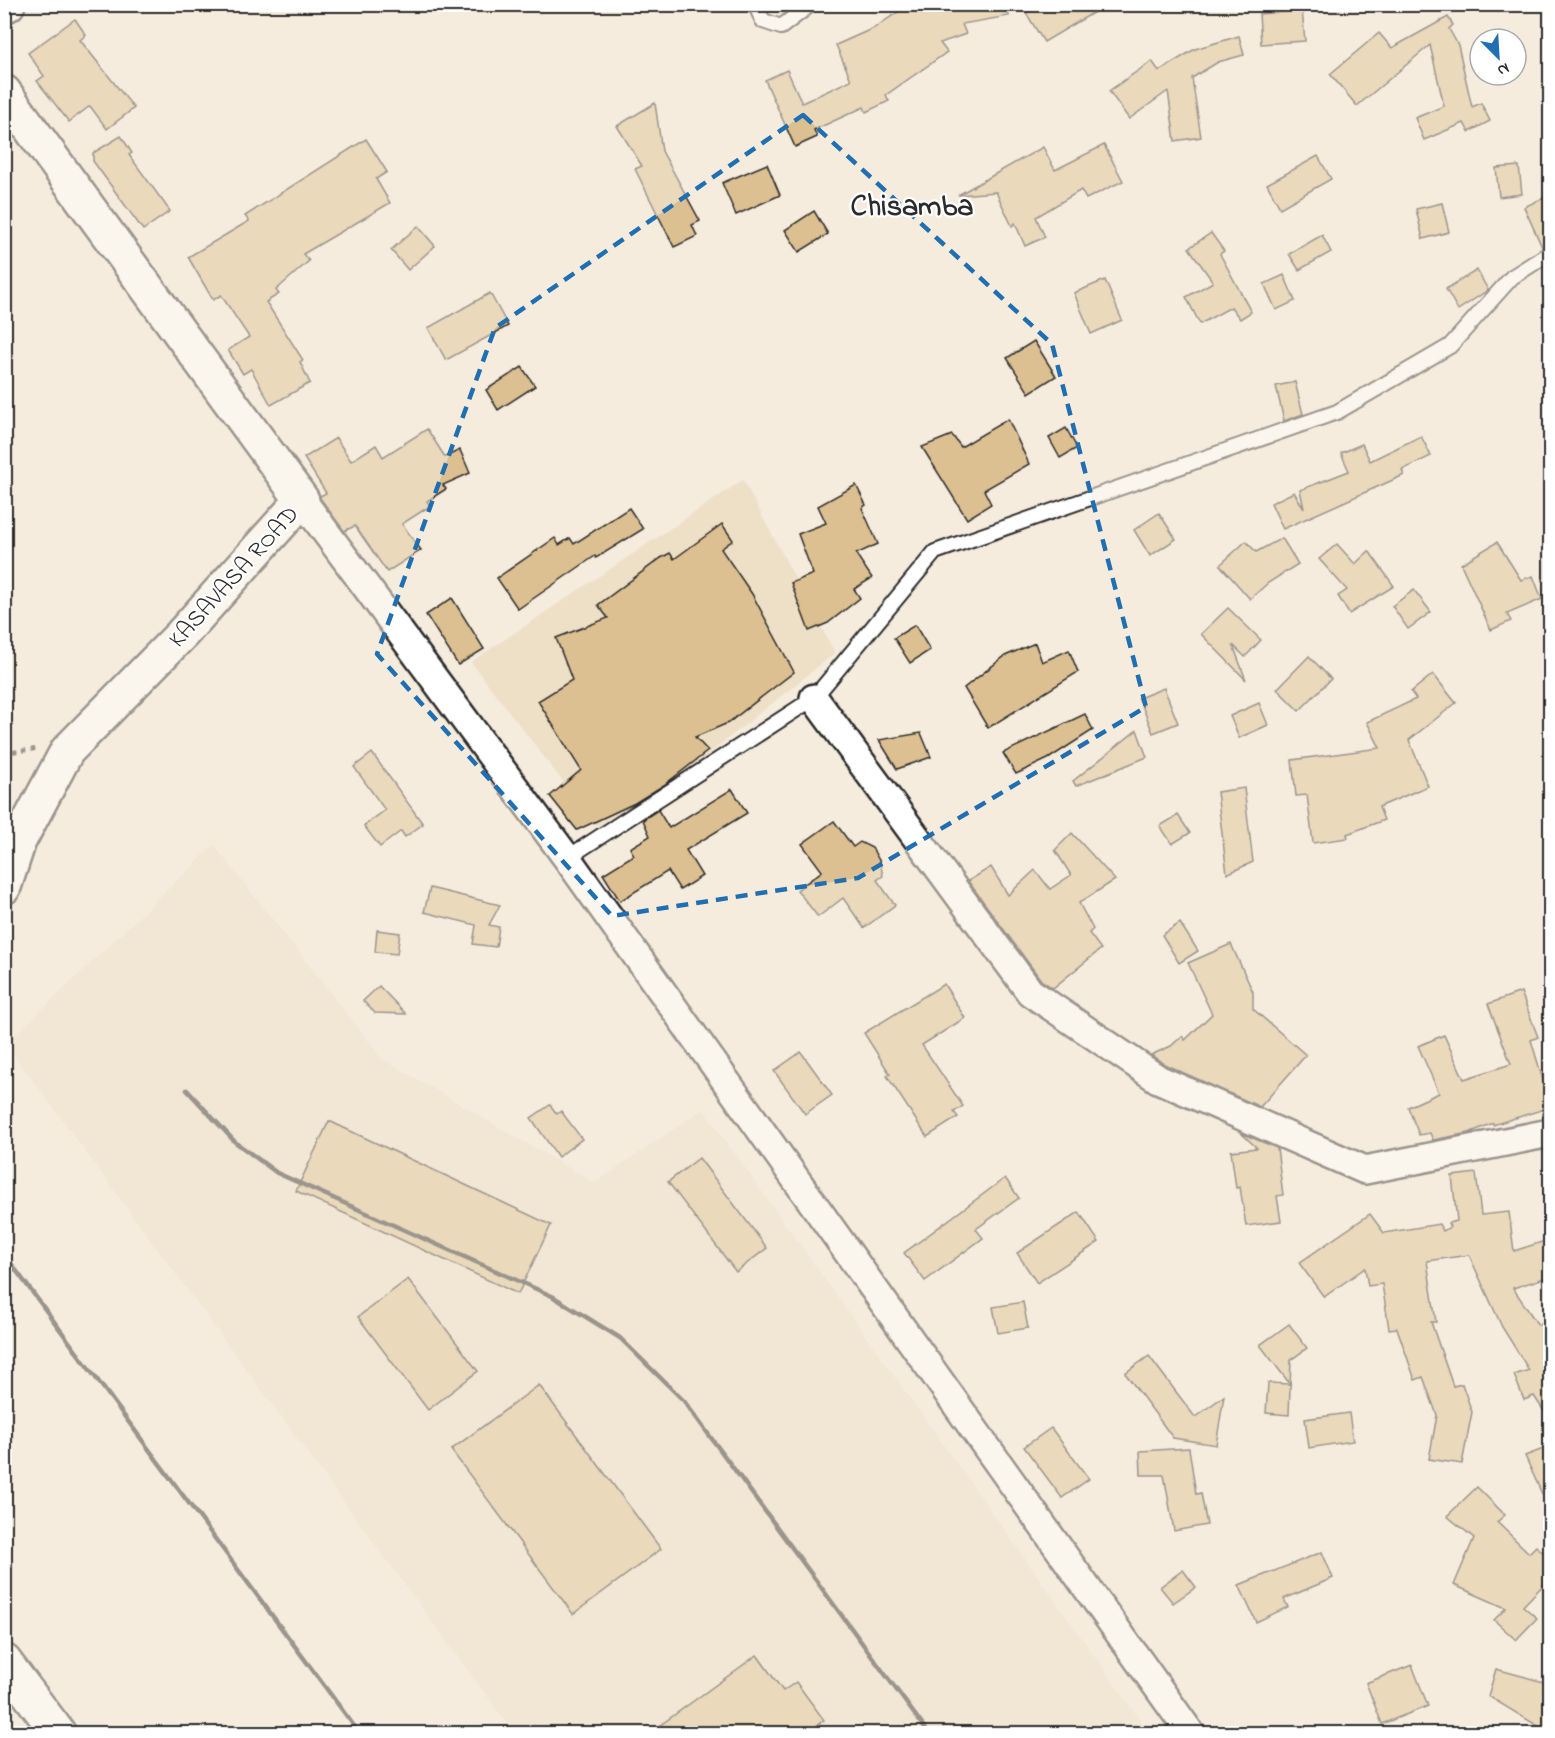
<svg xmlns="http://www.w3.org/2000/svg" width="1555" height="1738" font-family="'Indie Flower',sans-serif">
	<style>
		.built { fill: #eedfc7 }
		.building { fill: #ddc091; stroke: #2b2b2b; stroke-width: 1.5 }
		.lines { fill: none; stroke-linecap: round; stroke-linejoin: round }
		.lane-casing { stroke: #2b2b2b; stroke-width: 18 }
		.street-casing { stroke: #2b2b2b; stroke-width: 32 }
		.secondary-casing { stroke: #2b2b2b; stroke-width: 38 }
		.path { stroke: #2b2b2b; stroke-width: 4; stroke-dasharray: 4.5 4.5; stroke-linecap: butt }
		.lane { stroke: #fff; stroke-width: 14 }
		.street { stroke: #fff; stroke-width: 27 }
		.secondary { stroke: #fff; stroke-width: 33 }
		.rail { stroke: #2b2b2b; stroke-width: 4.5 }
		.marked { fill: none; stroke: #1f6fb2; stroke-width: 4.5; stroke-dasharray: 12 8; stroke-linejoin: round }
		.labels { text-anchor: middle; stroke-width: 4.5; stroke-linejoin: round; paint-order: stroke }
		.street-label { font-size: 24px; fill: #2b2b2b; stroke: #fff }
		.district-label { font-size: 30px; font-weight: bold; fill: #2b2b2b; stroke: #fff }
	</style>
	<rect width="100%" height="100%" fill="#f5ecde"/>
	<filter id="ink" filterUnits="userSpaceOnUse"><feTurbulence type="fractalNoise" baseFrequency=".0167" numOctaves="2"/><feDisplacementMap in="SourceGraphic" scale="12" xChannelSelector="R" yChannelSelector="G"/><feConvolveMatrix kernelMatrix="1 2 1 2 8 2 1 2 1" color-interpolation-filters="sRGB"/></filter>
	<g filter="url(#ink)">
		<g class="built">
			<path d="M 743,480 L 835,653 L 676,780 L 597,826 L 471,662 Z"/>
			<path d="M 214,845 L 383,1059 L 595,1183 L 703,1109 L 1150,1733 L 514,1733 L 6,1044 Z"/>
		</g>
		<g class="building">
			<path d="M 910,4 L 1008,4 L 1009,16 L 962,24 L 966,34 L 940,43 L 947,52 L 886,95 L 889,101 L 866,112 L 864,107 L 814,130 L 817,137 L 795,147 L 765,80 L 787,70 L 802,103 L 851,80 L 836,45 L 874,28 Z"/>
			<path d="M 1040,4 L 1050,4 L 1055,13 L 1080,4 L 1101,4 L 1103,7 L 1044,42 L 1026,13 Z"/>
			<path d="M 1302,10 L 1305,41 L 1261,44 L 1259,14 Z"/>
			<path d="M 1448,17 L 1453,25 L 1449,29 L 1458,45 L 1472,107 L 1481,103 L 1490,121 L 1469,132 L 1464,123 L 1424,140 L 1415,118 L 1444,106 L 1430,45 L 1357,106 L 1330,74 L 1379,33 L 1392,48 Z"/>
			<path d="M 75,19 L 86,35 L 80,40 L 134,108 L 107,129 L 90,106 L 69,122 L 37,81 L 44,76 L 28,53 Z"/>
			<path d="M 1239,36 L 1244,55 L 1218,62 L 1192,78 L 1201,137 L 1175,141 L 1168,91 L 1129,119 L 1109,91 L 1152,61 L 1159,71 L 1195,49 Z"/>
			<path d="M 655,103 L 662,151 L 700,221 L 692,225 L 697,236 L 674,247 L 635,169 L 642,166 L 617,126 Z"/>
			<path d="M 121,136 L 132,153 L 129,155 L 170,211 L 143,230 L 93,161 L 93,153 Z"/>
			<path d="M 366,139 L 387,172 L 376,179 L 390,203 L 303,254 L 309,261 L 276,290 L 279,294 L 266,302 L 303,360 L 300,362 L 310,383 L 271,405 L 251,369 L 243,374 L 228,350 L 249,337 L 221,295 L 213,300 L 188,257 L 249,221 L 245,216 Z"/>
			<path d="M 1104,145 L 1123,181 L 1086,199 L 1081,190 L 1036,217 L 1045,237 L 1025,246 L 1015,223 L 1012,226 L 996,192 L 958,195 L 1043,147 L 1055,170 Z"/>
			<path d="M 1318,156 L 1331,179 L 1280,208 L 1267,184 Z"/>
			<path d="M 767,164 L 780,195 L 736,215 L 722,183 Z"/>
			<path d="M 1519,166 L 1522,194 L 1499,197 L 1496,168 Z"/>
			<path d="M 1545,197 L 1551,210 L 1551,244 L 1542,247 L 1524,207 Z"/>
			<path d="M 1442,203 L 1449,232 L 1423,239 L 1416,209 Z"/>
			<path d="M 814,211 L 828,234 L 799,252 L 785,230 Z"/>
			<path d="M 418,226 L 435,246 L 408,270 L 391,250 Z"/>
			<path d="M 1211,233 L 1224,251 L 1220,254 L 1251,312 L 1240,319 L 1231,307 L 1200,324 L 1186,297 L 1213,282 L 1189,248 Z"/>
			<path d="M 1322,235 L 1331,252 L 1299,270 L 1289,254 Z"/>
			<path d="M 1477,270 L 1488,290 L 1458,310 L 1446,289 Z"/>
			<path d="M 1284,275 L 1295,301 L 1276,310 L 1264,284 Z"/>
			<path d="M 1105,280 L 1122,320 L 1091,334 L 1074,293 Z"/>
			<path d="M 490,293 L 508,326 L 446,360 L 428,328 Z"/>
			<path d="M 1034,341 L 1056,376 L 1029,393 L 1007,358 Z"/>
			<path d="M 522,367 L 535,386 L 498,410 L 486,390 Z"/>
			<path d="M 1295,382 L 1303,414 L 1284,421 L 1276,386 Z"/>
			<path d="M 1008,419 L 1029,464 L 984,490 L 991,504 L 967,519 L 922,447 L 952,435 L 961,447 Z"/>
			<path d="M 1066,428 L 1077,448 L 1060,458 L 1049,438 Z"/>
			<path d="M 427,429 L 445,457 L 460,450 L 470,473 L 443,485 L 446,489 L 427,501 L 430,506 L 402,524 L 421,550 L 387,572 L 355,526 L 344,531 L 320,498 L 320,496 L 326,493 L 304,458 L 336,438 L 351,461 L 376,445 L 383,457 Z"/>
			<path d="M 1421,436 L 1431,456 L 1402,470 L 1404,475 L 1283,529 L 1271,503 L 1294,492 L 1304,509 L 1300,490 L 1349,471 L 1341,453 L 1362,444 L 1370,461 Z"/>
			<path d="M 856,485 L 866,505 L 862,508 L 878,544 L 856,554 L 872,578 L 854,589 L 860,598 L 828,623 L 809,631 L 791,583 L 813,574 L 798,534 L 826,523 L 818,506 Z"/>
			<path d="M 629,508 L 643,529 L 596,558 L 595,556 L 518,609 L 497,578 L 555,538 L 559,545 L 570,538 L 574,544 Z"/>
			<path d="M 1159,513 L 1176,539 L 1150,556 L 1134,530 Z"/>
			<path d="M 722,524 L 733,540 L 721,549 L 752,594 L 794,672 L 728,723 L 695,737 L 708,751 L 664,785 L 635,803 L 577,830 L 550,796 L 581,770 L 538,701 L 572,680 L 556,638 L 608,618 L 598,605 L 661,558 L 670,553 L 674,559 Z"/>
			<path d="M 1282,538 L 1298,564 L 1268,583 L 1250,599 L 1220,565 L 1246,541 L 1256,552 Z"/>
			<path d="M 1497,542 L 1521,580 L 1533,576 L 1542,599 L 1507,614 L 1511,621 L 1491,630 L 1461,564 Z"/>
			<path d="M 1337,544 L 1355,564 L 1369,551 L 1394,586 L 1349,614 L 1338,596 L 1347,590 L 1319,559 Z"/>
			<path d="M 1414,590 L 1431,612 L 1408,629 L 1392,606 Z"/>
			<path d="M 452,598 L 484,649 L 458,665 L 426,615 Z"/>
			<path d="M 1228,608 L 1261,640 L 1245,657 L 1233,645 L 1246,680 L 1201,634 Z"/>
			<path d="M 915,625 L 930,650 L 910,663 L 894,638 Z"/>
			<path d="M 1035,643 L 1042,662 L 1069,650 L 1078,672 L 988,728 L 964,688 L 1005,656 Z"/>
			<path d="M 1309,656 L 1331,679 L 1299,711 L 1277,689 Z"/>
			<path d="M 1433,674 L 1456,703 L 1409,740 L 1428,786 L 1379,807 L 1384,820 L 1347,834 L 1348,838 L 1313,843 L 1307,795 L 1296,796 L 1292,760 L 1380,748 L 1367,722 L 1416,699 L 1411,692 Z"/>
			<path d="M 1164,688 L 1178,723 L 1153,733 L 1139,698 Z"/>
			<path d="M 1259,703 L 1268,725 L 1239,738 L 1230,716 Z"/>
			<path d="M 1085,714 L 1093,730 L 1048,759 L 1016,774 L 1003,753 Z"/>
			<path d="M 1137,730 L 1147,757 L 1076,786 L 1073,781 Z"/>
			<path d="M 921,733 L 931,757 L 897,769 L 879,740 Z"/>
			<path d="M 372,753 L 423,824 L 405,837 L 401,831 L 380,847 L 364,826 L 385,810 L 354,767 Z"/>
			<path d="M 1244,788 L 1253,862 L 1227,874 L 1217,792 Z"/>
			<path d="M 732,789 L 747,813 L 686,850 L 702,876 L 680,890 L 668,871 L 620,901 L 603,874 L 634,855 L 630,848 L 650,836 L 643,820 L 658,810 L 669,828 Z"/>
			<path d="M 1178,815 L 1190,833 L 1172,844 L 1160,826 Z"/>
			<path d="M 834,821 L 853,847 L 860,842 L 872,848 L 880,862 L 883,876 L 877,880 L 895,905 L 864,928 L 843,898 L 818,917 L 797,890 L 822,871 L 802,844 Z"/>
			<path d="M 1072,833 L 1115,880 L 1079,903 L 1093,929 L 1089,933 L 1101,949 L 1053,988 L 1041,980 L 968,881 L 991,867 L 1008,895 L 1035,870 L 1050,889 L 1071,875 L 1055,850 Z"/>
			<path d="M 430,888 L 500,905 L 489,925 L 499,927 L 496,947 L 473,944 L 476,925 L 424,912 Z"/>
			<path d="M 1180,923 L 1198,951 L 1179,963 L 1162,935 Z"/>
			<path d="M 377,930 L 400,933 L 397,954 L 375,952 Z"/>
			<path d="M 1231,944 L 1253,992 L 1253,1009 L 1306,1055 L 1260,1107 L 1166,1065 L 1151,1055 L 1171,1046 L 1182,1036 L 1185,1040 L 1212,1014 L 1188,963 Z"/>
			<path d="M 944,984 L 965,1018 L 922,1045 L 963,1106 L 954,1112 L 958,1117 L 927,1137 L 887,1076 L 890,1074 L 864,1033 Z"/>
			<path d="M 379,986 L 406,1014 L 375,1013 L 363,1001 Z"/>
			<path d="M 1521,992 L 1538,1037 L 1531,1040 L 1551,1107 L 1493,1125 L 1493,1123 L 1469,1133 L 1433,1140 L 1430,1133 L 1419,1135 L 1408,1107 L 1439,1093 L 1418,1046 L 1444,1035 L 1464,1079 L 1511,1064 L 1488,1004 Z"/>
			<path d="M 801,1052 L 832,1095 L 805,1114 L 774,1071 Z"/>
			<path d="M 550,1105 L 557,1114 L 561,1111 L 582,1139 L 558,1157 L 531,1118 Z"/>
			<path d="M 329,1121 L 551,1225 L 518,1294 L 296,1191 Z"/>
			<path d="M 1241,1133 L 1277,1148 L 1283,1195 L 1277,1196 L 1281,1221 L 1246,1226 L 1240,1187 L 1236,1188 L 1231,1151 L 1257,1148 Z"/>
			<path d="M 699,1158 L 767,1248 L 736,1272 L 668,1182 Z"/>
			<path d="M 1476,1173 L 1481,1215 L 1509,1212 L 1514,1251 L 1551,1239 L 1551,1276 L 1513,1288 L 1538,1325 L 1551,1320 L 1551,1422 L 1534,1396 L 1524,1400 L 1514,1375 L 1529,1370 L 1502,1327 L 1469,1255 L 1427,1261 L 1436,1322 L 1431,1322 L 1453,1386 L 1462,1384 L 1472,1412 L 1462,1464 L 1429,1459 L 1437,1415 L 1423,1377 L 1415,1380 L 1397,1328 L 1389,1329 L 1382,1284 L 1368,1286 L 1365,1268 L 1324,1297 L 1299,1263 L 1370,1214 L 1384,1233 L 1439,1224 L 1443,1231 L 1450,1227 L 1448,1223 L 1457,1221 L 1452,1176 Z"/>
			<path d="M 1005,1178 L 1019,1198 L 976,1229 L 983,1238 L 925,1281 L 904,1253 Z"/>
			<path d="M 1079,1212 L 1099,1242 L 1037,1283 L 1017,1253 Z"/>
			<path d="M 408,1279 L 478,1371 L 428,1410 L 358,1317 Z"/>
			<path d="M 1023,1302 L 1028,1328 L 998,1333 L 993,1307 Z"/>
			<path d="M 1289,1324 L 1307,1348 L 1291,1360 L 1289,1415 L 1266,1413 L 1268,1383 L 1290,1384 L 1260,1345 Z"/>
			<path d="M 1149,1356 L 1195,1417 L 1224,1396 L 1216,1445 L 1173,1438 L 1125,1373 Z"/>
			<path d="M 539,1385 L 661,1549 L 573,1614 L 451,1450 Z"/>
			<path d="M 1349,1413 L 1353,1441 L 1309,1448 L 1305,1419 Z"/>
			<path d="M 1051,1428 L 1089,1479 L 1062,1498 L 1024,1447 Z"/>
			<path d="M 1551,1446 L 1551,1514 L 1525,1456 Z"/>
			<path d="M 1189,1448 L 1196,1494 L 1201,1493 L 1207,1525 L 1174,1531 L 1164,1475 L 1141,1475 L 1140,1451 Z"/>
			<path d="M 1477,1487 L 1505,1515 L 1497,1522 L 1529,1553 L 1536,1546 L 1551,1560 L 1551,1577 L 1523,1606 L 1537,1618 L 1516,1640 L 1494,1620 L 1506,1608 L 1454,1585 L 1474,1538 L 1447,1516 Z"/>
			<path d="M 1322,1552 L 1333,1578 L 1284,1599 L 1288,1607 L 1256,1622 L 1239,1585 Z"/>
			<path d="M 1183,1570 L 1196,1587 L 1173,1603 L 1160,1587 Z"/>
			<path d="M 757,1655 L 783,1691 L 796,1682 L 824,1720 L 805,1734 L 648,1734 Z"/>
			<path d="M 1412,1665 L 1428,1706 L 1382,1724 L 1366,1683 Z"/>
			<path d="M 1496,1669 L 1551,1684 L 1551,1734 L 1488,1696 Z"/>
		</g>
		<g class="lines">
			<defs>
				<g id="lane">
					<path d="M 755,4 L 763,21 L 781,27 L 811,4"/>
					<path d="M 567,858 L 814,698 L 935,552 L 1337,412 L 1450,346 L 1512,277 L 1550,253"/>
				</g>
				<g id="street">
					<path d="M 302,500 L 567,858 L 1191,1734"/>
					<path d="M 814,698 L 1030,992 L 1158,1079 L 1365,1170 L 1550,1133"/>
				</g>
				<g id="secondary">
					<path d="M 4,6 L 8,4"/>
					<path d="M 4,92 L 302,500 L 181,635 L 67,751 L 19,841 L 4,887"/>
					<path d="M 4,1661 L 59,1734"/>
				</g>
			</defs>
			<use href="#lane" class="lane-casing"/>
			<use href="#street" class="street-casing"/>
			<use href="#secondary" class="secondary-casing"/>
			<path class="path" d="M 4,753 L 36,749"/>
			<use href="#lane" class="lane"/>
			<use href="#street" class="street"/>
			<use href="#secondary" class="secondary"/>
			<g class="rail">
				<path d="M 187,1090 L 235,1142 L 277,1173 L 552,1296 L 620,1338 L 684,1401 L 929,1734"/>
				<path d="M 4,1254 L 360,1734"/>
			</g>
		</g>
	</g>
	<path d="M0 0H1555V1738H0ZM 803,115 L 1052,344 L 1146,707 L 858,878 L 612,916 L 377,654 L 495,328 Z" fill="#f5ecde" fill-opacity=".55" fill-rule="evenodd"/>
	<path class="marked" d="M 803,115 L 1052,344 L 1146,707 L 858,878 L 612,916 L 377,654 L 495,328 Z"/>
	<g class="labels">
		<g class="street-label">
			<text transform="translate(233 576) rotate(-48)" y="8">KASAVASA ROAD</text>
		</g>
		<g class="district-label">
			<text x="912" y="215">Chisamba</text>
		</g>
	</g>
	<rect width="1555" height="1738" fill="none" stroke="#fff" stroke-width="24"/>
	<rect x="12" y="12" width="1531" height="1714" fill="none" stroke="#2b2b2b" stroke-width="2" filter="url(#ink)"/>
	<g transform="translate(1498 57) rotate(156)"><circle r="28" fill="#ffffff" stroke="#aaaaaa" stroke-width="1.5"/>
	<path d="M0-4.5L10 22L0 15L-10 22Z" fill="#1f6fb2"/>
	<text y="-9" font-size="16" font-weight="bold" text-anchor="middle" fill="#2b2b2b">N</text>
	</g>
</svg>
